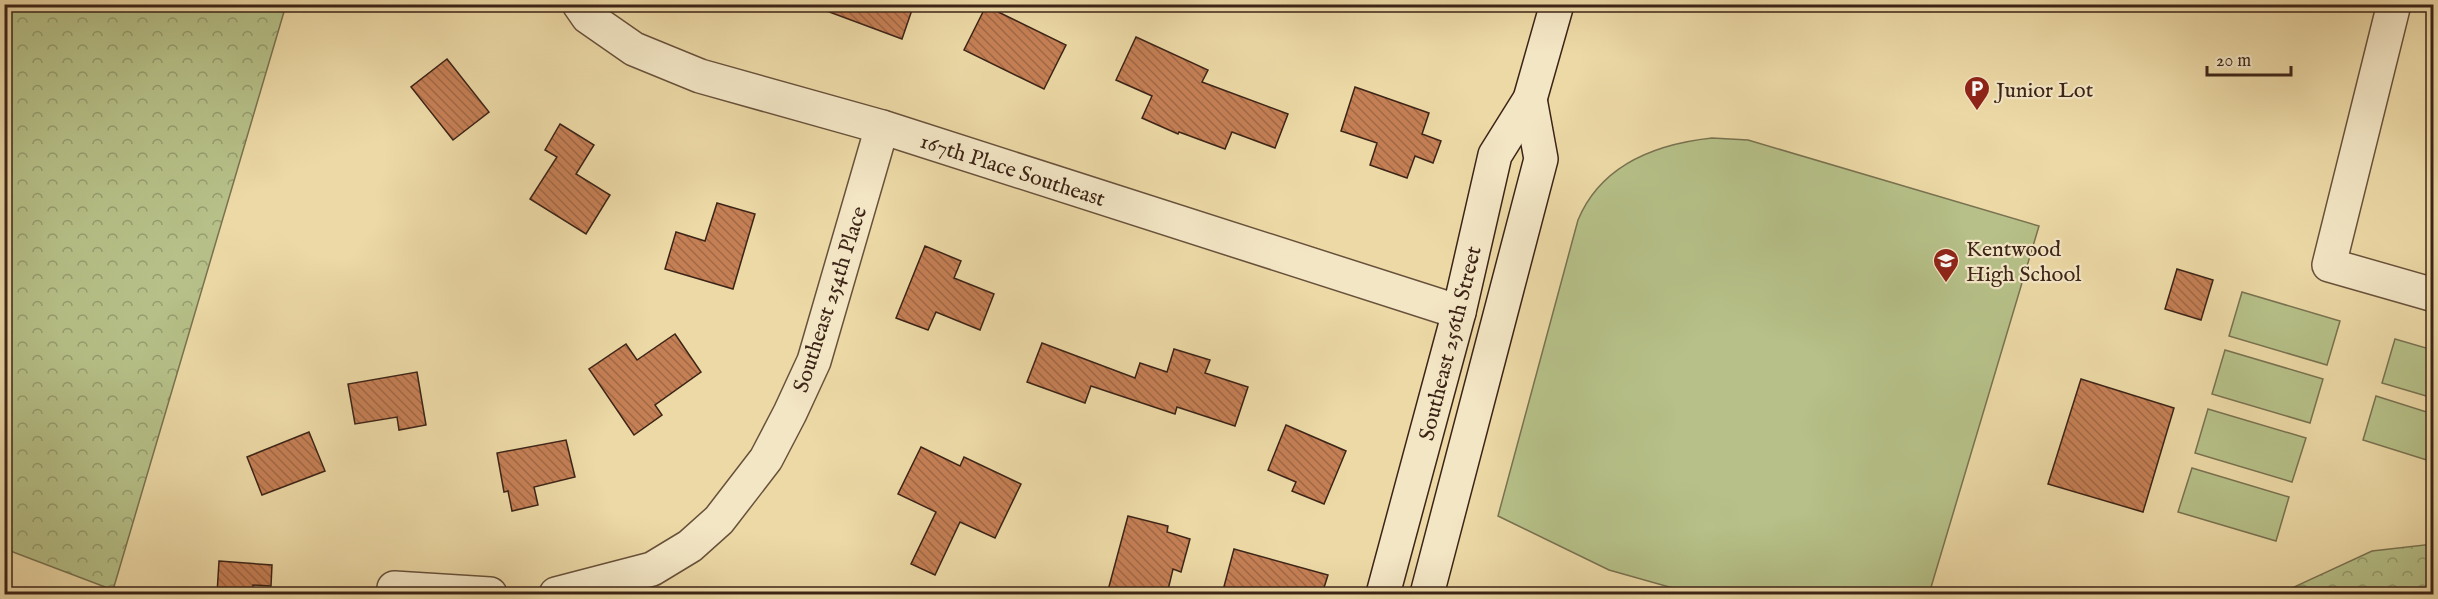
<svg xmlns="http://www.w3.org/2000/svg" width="2438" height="599" font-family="'IM FELL English',serif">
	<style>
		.forest { fill: url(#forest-crowns); stroke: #797250; stroke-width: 1.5 }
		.park { fill: #b6c088; stroke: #797250; stroke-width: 1.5 }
		.building { fill: url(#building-back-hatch); stroke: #3c2417; stroke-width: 1.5 }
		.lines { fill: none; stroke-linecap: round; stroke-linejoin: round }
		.street-casing { stroke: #68513b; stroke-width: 36 }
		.secondary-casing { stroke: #3c2417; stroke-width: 36 }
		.street { stroke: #f3e6c5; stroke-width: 33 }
		.secondary { stroke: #f3e6c5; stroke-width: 33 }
		.labels { text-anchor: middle; stroke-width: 4.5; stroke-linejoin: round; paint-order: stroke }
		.poi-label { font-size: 22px; fill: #3c2417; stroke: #f3e6c5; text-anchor: start }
		.street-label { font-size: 22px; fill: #3c2417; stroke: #f3e6c5 }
	</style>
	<defs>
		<pattern id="forest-crowns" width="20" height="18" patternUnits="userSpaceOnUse" patternTransform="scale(1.5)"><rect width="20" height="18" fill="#b6c088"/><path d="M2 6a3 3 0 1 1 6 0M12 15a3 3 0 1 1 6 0" fill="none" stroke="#959c6e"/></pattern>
		<pattern id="building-back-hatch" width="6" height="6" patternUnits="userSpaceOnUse" patternTransform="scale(1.5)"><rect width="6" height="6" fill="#c57f55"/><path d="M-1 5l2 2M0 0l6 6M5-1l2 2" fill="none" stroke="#a16845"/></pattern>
	</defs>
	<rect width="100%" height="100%" fill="#ecd9a6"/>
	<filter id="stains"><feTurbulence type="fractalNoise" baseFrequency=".00333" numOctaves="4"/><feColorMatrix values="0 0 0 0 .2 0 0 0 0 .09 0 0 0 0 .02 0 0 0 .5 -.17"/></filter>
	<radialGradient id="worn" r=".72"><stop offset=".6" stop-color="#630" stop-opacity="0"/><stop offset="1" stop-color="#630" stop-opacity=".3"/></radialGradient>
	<g class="forest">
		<path d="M 4,5 L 286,5 L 113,590 L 5,549 Z"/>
		<path d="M 2433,544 L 2433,594 L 2279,594 L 2372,551 Z"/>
	</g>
	<g class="park">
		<path d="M 1712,138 L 1748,140 L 2039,226 L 1929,594 L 1694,594 L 1609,570 L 1498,516 L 1578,220 C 1601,165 1656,144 1712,138 Z"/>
		<path d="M 2242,292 L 2340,321 L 2327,365 L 2229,336 Z"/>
		<path d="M 2395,339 L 2433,350 L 2433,398 L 2382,383 Z"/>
		<path d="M 2225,350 L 2323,379 L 2310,423 L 2212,394 Z"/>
		<path d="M 2376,396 L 2433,414 L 2433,462 L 2363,440 Z"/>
		<path d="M 2208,409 L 2306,438 L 2292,482 L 2195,453 Z"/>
		<path d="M 2192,468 L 2289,497 L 2276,541 L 2178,512 Z"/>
	</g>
	<g class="building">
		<path d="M 817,4 L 914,4 L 902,39 L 816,7 Z"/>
		<path d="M 986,6 L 1066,45 L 1044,89 L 964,50 Z"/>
		<path d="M 1136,37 L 1208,70 L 1202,82 L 1288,114 L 1275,148 L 1232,132 L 1225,149 L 1179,132 L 1178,134 L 1142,118 L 1152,96 L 1116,80 Z"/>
		<path d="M 447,59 L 489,112 L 453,140 L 411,87 Z"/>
		<path d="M 1355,87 L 1429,113 L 1422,134 L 1441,141 L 1433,163 L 1415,156 L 1407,178 L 1370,165 L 1377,143 L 1341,131 Z"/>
		<path d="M 560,124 L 594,145 L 576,174 L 610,195 L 586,234 L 530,199 L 557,157 L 545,150 Z"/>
		<path d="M 717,203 L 755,214 L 733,289 L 665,269 L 676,232 L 705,241 Z"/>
		<path d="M 925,246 L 961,261 L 954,278 L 994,294 L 980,330 L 936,312 L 928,330 L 896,318 Z"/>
		<path d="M 2177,269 L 2213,280 L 2201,320 L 2165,309 Z"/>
		<path d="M 675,334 L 701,372 L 655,405 L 662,415 L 634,435 L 589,369 L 626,344 L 637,360 Z"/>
		<path d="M 1042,343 L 1135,378 L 1140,363 L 1167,372 L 1174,349 L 1210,360 L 1205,373 L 1248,387 L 1235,426 L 1177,407 L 1175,414 L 1091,386 L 1085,403 L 1027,382 Z"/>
		<path d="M 417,372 L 426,425 L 399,430 L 397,417 L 355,424 L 348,384 Z"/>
		<path d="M 2081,379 L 2174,408 L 2143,512 L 2048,484 Z"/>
		<path d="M 1286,425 L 1346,451 L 1324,504 L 1292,491 L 1296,482 L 1268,470 Z"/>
		<path d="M 309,432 L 325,471 L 262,495 L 247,457 Z"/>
		<path d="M 566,440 L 575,477 L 534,487 L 538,505 L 512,511 L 508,491 L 504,492 L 497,453 Z"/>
		<path d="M 921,447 L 960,466 L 964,457 L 1021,484 L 995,538 L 960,522 L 935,575 L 911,564 L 936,512 L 898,494 Z"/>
		<path d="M 1128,516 L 1168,526 L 1167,532 L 1190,539 L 1181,572 L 1173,569 L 1167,594 L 1107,594 Z"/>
		<path d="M 1234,549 L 1328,575 L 1322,594 L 1222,594 Z"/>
		<path d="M 219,561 L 272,565 L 271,586 L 253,585 L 253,594 L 217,594 Z"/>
	</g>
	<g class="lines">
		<defs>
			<g id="street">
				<path d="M 579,4 L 588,17 L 634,49 L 700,76 L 882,127 L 1459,312"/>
				<path d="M 2394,4 L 2329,265 L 2434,295"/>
				<path d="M 394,588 L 490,594"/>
				<path d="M 556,594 L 652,569 L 690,546 L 719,520 L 766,459 L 790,413 L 814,361 L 882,127"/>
			</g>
			<g id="secondary">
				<path d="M 1383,594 L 1459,312 L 1495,155 L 1530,99 L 1557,4"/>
				<path d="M 1427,594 L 1541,159 L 1530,99"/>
			</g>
		</defs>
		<use href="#street" class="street-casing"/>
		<use href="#secondary" class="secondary-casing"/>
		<use href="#street" class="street"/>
		<use href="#secondary" class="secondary"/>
	</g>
	<defs>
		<symbol id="parking-pin" viewBox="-11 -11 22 30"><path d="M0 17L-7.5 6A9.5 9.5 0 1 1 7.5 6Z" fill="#8f2418" stroke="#f3e6c5"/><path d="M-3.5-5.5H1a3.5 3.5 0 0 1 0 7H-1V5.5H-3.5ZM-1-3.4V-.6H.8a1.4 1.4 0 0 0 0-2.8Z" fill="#fff"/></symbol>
		<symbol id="school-pin" viewBox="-11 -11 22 30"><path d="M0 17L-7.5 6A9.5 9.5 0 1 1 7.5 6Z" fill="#8f2418" stroke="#f3e6c5"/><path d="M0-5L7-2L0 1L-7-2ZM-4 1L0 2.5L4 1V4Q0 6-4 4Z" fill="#fff"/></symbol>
	</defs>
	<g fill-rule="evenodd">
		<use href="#parking-pin" x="1962" y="74" width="30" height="40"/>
		<use href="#school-pin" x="1931" y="246" width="30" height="40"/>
	</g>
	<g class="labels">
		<g class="poi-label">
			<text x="1996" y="97">Junior Lot</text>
			<text x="1966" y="256">Kentwood<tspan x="1966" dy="25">High School</tspan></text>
		</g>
		<g class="street-label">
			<text transform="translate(1013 169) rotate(18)" y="8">167th Place Southeast</text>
			<text transform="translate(829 299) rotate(-72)" y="8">Southeast 254th Place</text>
			<text transform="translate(1449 343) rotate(-76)" y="8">Southeast 256th Street</text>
		</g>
	</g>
	<rect width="2438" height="599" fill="none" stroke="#ecd9a6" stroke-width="24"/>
	<rect x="6" y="6" width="2426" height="587" fill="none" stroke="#3c2417" stroke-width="3"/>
	<rect x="12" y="12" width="2414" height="575" fill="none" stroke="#3c2417" stroke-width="1.5"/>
	<path d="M2207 66v9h84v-9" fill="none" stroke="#3c2417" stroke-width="3"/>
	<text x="2216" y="66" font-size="18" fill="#3c2417" stroke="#f3e6c5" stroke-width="4.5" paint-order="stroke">20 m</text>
	<rect width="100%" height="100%" filter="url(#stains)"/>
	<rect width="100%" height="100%" fill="url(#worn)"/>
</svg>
